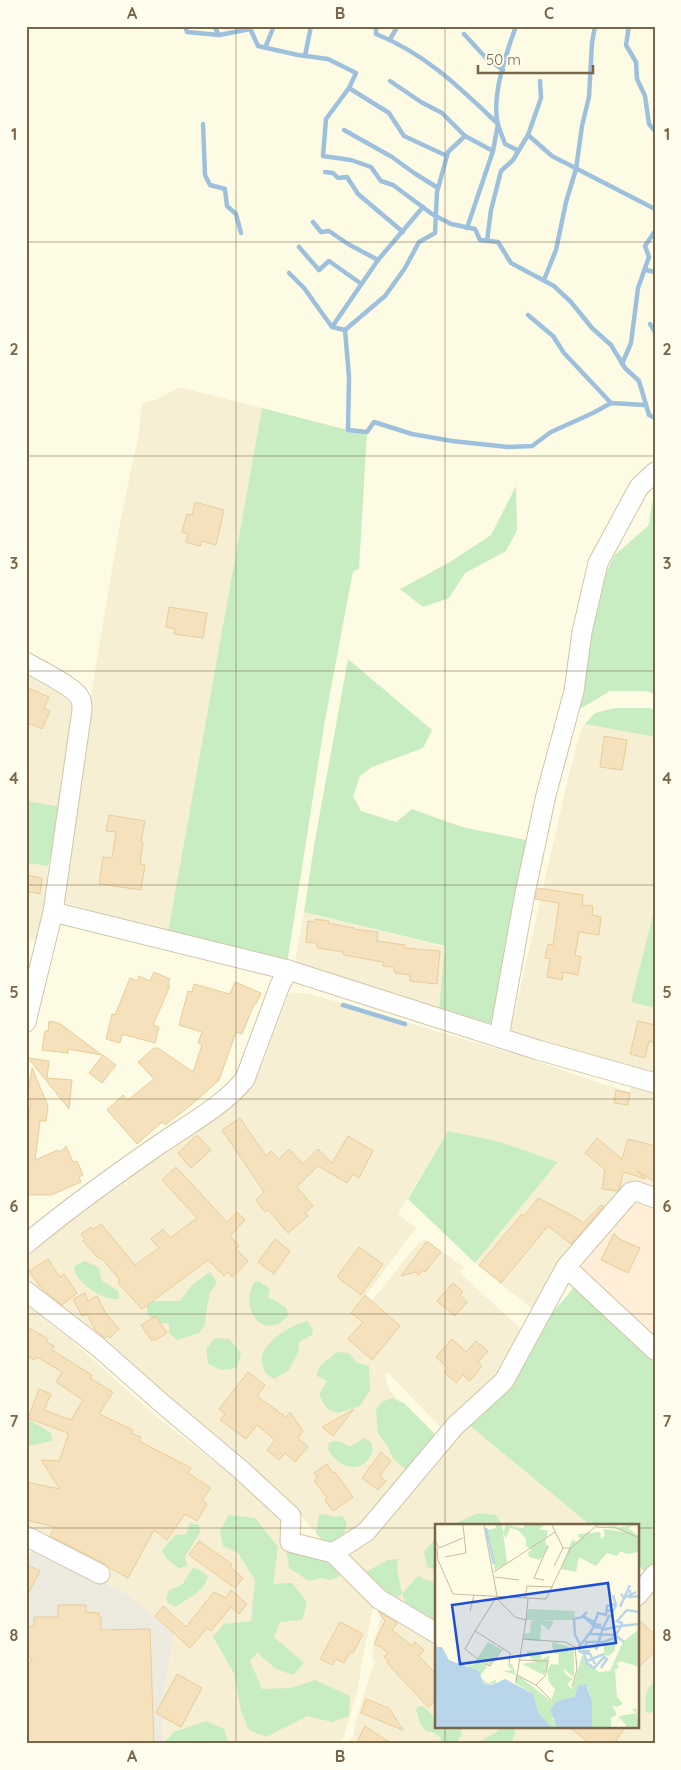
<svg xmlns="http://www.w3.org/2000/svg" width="681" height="1770" font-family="Quicksand,sans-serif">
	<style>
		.residential { fill: #f6efd3 }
		.commercial { fill: #ffeed8 }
		.industrial { fill: #edeadf }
		.green { fill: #c8edc2 }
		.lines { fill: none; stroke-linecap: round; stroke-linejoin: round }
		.stream { stroke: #9dc1dc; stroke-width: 4.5 }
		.building { fill: #f5e1bb; stroke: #e9cd9a }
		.street-casing { stroke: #d0c5aa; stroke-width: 21 }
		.street { stroke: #fff; stroke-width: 19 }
		.grid { fill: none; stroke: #796648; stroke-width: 1; stroke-opacity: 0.55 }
		.inset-river { fill: none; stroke: #b8d5e9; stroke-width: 2.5 }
		.inset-road { fill: none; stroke: #c5bba1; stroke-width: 1 }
		.view { fill: #1d4ed8; fill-opacity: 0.15; stroke: #1d4ed8; stroke-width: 2.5 }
		.inset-edge { fill: none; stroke: #796648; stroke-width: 2.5 }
		.neatline { fill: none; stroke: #796648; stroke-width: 2 }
		.grid-label { font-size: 16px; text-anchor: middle; font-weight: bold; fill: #796648 }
	</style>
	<rect width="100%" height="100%" fill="#fefbe5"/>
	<g class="residential">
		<path d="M 179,387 L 262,408 L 168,932 L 65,903 L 60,896 L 89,706 L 120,523 L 139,433 L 142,403 L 156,400 Z"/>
		<path d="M 26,666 L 71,696 L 79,709 L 62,807 L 26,801 Z"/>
		<path d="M 585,724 L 655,737 L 655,907 L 631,1002 L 655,1008 L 655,1075 L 510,1033 L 569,774 L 581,730 Z"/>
		<path d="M 26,863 L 48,866 L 46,906 L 38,941 L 26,937 Z"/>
		<path d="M 304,912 L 446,947 L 439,1008 L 294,968 Z"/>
		<path d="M 292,993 L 307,993 L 524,1057 L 630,1093 L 631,1087 L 655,1094 L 655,1184 L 644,1179 L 535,1311 L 475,1263 L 558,1162 L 497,1141 L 448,1131 L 398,1214 L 416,1228 L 360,1303 L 366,1308 L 419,1242 L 425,1240 L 464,1267 L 459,1272 L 523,1331 L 503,1370 L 441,1428 L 388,1373 L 385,1375 L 389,1390 L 438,1439 L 389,1500 L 338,1547 L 321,1539 L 281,1492 L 266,1479 L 233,1457 L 26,1288 L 26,1250 L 254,1082 L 258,1075 L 288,995 Z"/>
		<path d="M 26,1305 L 70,1339 L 156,1416 L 230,1474 L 374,1604 L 362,1661 L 358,1689 L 344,1736 L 338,1744 L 165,1744 L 161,1730 L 162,1721 L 169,1707 L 162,1702 L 174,1633 L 128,1595 L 98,1578 L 26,1532 Z"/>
		<path d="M 469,1425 L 590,1525 L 436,1525 L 436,1627 L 381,1591 L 352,1567 L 347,1552 L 459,1430 Z"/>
		<path d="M 655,1583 L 655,1744 L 348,1744 L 354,1734 L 355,1723 L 375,1660 L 372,1658 L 374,1644 L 382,1610 L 401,1616 L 436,1643 L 436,1726 L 637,1726 L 637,1602 Z"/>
	</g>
	<path class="commercial" d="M 644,1179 L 655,1184 L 655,1341 L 576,1271 L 575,1261 Z"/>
	<path class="industrial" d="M 35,1545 L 128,1595 L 174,1633 L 162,1702 L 169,1707 L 162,1721 L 161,1730 L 165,1744 L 26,1744 L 26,1560 Z"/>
	<g class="green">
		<path d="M 262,408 L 348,430 L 367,432 L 359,569 L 353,571 L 325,720 L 287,964 L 168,932 Z"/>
		<path d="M 516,486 L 517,530 L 506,551 L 465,573 L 449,598 L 423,607 L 400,589 L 450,562 L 491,535 Z"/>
		<path d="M 655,498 L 655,694 L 646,691 L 610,691 L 580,709 L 583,668 L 596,592 L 615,555 L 649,525 L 652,502 Z"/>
		<path d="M 348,659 L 432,730 L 423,748 L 372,767 L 360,776 L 353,796 L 361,811 L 396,822 L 412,809 L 462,827 L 526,840 L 546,841 L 502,1021 L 491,1024 L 439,1008 L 445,946 L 304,912 L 315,840 Z"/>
		<path d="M 615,708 L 650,708 L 655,710 L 655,737 L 585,724 L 595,713 Z"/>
		<path d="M 26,801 L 62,807 L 48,866 L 26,863 Z"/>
		<path d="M 655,907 L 655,1008 L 631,1002 Z"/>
		<path d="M 448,1131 L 497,1141 L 558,1162 L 475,1263 L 408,1199 Z"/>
		<path d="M 85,1261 L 99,1268 L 101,1280 L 119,1292 L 118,1299 C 103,1301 74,1282 74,1266 Z"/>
		<path d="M 210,1272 L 217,1282 L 210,1293 L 207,1306 L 205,1324 L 199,1333 L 177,1340 L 169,1333 L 169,1324 L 157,1322 L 147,1314 L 147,1306 L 153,1301 L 180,1301 L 192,1285 Z"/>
		<path d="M 255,1281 L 260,1282 L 270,1289 L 268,1297 L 276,1301 L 287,1309 L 288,1316 C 262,1344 238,1306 255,1281 Z"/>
		<path d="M 575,1286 L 655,1358 L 655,1566 L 648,1574 L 637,1565 L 637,1525 L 590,1525 L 469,1425 L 541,1326 Z"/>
		<path d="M 307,1321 L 313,1329 L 312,1335 L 299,1342 L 298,1353 L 289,1370 L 274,1379 L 265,1373 C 264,1368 261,1361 262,1357 C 265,1340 292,1325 307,1321 Z"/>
		<path d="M 215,1338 L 229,1339 L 241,1353 L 237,1368 L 221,1370 L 208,1364 L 206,1349 Z"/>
		<path d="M 336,1352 L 349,1353 L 357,1363 L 369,1366 L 370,1390 L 360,1406 L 338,1413 L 327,1409 L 319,1395 L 327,1381 L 317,1376 C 318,1361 329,1362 336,1352 Z"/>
		<path d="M 392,1398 L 404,1403 L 436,1435 L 418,1468 L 406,1470 L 393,1458 L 388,1447 L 378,1433 L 376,1409 L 382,1402 Z"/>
		<path d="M 26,1418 L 51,1433 L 52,1441 L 34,1445 L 26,1445 Z"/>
		<path d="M 364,1438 L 371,1442 L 373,1451 C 371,1454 369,1459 366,1462 C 352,1474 334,1462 328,1449 L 329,1443 C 337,1438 343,1443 350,1447 Z"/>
		<path d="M 478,1513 L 496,1515 L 502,1525 L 452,1525 Z"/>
		<path d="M 325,1514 L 334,1517 L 342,1516 L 347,1523 L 343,1538 L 334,1544 L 323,1541 L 316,1533 L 319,1515 Z"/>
		<path d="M 228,1515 L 255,1518 L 278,1547 L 273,1584 L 292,1583 L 307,1602 L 302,1620 L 280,1622 L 274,1637 L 304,1663 L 293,1675 L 276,1669 L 257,1653 L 250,1661 L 262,1689 L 291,1688 L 315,1680 L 350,1696 L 349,1716 L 332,1722 L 307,1716 L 266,1737 L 249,1730 L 241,1711 L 234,1673 L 213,1637 L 224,1624 L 251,1621 L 255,1580 L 238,1553 L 223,1546 L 220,1532 Z"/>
		<path d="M 190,1523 L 199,1525 L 200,1532 L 185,1557 L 187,1566 L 179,1568 L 167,1559 L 162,1551 L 175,1535 L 186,1534 Z"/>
		<path d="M 436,1537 L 436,1570 L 427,1567 L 424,1552 Z"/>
		<path d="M 285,1539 L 340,1570 L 339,1577 L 330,1580 L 321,1578 L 309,1581 L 289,1568 Z"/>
		<path d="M 398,1559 L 397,1569 L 402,1594 L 418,1576 L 433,1582 L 436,1597 L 436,1631 L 408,1609 L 402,1594 L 393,1600 L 364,1573 L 388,1560 Z"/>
		<path d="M 193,1568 L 198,1569 L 208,1576 C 205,1592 187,1598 176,1607 L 168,1603 L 166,1599 L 169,1590 L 182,1585 Z"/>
		<path d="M 655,1682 L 655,1710 L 651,1713 L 646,1712 C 645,1701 644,1688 655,1682 Z"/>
		<path d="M 419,1706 L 423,1706 L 436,1719 L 436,1726 L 462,1726 L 461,1736 L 456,1744 L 442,1744 C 441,1734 435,1733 426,1731 L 421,1725 L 416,1710 Z"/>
		<path d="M 206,1721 L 224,1729 L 229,1744 L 163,1744 L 174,1732 Z"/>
		<path d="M 506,1726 L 510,1726 L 516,1731 L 511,1744 L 477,1744 Z"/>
	</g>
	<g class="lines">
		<g class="stream">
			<path d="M 185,26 L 187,32 L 219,35 L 250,29"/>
			<path d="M 214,26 L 219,35"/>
			<path d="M 249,26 L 258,46 L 298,55 L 328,59 L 356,73 L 349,88 L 326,119 L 323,156 L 351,160 L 371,167 L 381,181 L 393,185 L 432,214 L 451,224 L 475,229 L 480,240 L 498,242 L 511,263 L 554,286 L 571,302 L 592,328 L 611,345 L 625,368 L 639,381 L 649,415 L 655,418"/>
			<path d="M 376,26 L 376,34 C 426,54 460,88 498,124 L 493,151 L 467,228"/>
			<path d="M 516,26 C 506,54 491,96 498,125 C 500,131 503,138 505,144 L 517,150"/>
			<path d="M 629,26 L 626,45 L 636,62 L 637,79 L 645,96 L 649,124 L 655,131"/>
			<path d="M 464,34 L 487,59 L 503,70"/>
			<path d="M 390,39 L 398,26"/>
			<path d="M 265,48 L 274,26"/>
			<path d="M 305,56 L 311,26"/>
			<path d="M 390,81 L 421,102 L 442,113 L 465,136 L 493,151"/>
			<path d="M 349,88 L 389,113 L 404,136 L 447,156"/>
			<path d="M 203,124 L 205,175 L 210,185 L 225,189 L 227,206 L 236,214 L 241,233"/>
			<path d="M 344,130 L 392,157 L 414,173 L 438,188"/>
			<path d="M 528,135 L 552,156 L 655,209"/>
			<path d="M 325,172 L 333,173 L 338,178 L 347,177 L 358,194 L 403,232"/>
			<path d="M 313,222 L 321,232 L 329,231 L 348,244 L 378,260"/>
			<path d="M 487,241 L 491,210 L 501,171 L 513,160 L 528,135 L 541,98 L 540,81"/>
			<path d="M 299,247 L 319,270 L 329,261 L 360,283"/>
			<path d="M 646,270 L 655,272"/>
			<path d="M 289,273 L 304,288 L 332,327 L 378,260 L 423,207"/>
			<path d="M 544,280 L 556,250 L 566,202 L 576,169 L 582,126 L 589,97 L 592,43 L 595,26"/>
			<path d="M 528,315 L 553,336 L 564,353 L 611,403"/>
			<path d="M 650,324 L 655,332"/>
			<path d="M 332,327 L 345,330 L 385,296 L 405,268 L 419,242 L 435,233 L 437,192 L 448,152 L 465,136"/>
			<path d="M 345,330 L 349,377 L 348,430 L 367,432 L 374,422 L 412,434 L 452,441 L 508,447 L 532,446 L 551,432 L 593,413 L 611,403 L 645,405"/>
			<path d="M 622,364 L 631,343 L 638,288 L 649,257 L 645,246 L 655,231"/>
			<path d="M 343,1005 L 405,1024"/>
		</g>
	</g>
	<g class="building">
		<path d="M 195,502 L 224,510 L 216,545 L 202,541 L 200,546 L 186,542 L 188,534 L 182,532 L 187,514 L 192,515 Z"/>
		<path d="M 169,607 L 207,613 L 203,638 L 174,634 L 175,629 L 166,627 Z"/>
		<path d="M 26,687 L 49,697 L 44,708 L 50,711 L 42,729 L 26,722 Z"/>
		<path d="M 604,736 L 627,740 L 622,770 L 600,767 Z"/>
		<path d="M 109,815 L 145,821 L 141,842 L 143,842 L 140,864 L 145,865 L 141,890 L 99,884 L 103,857 L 112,858 L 116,832 L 106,831 Z"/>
		<path d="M 26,875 L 42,878 L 40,894 L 26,891 Z"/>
		<path d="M 538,888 L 583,895 L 582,905 L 593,906 L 592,915 L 601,917 L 599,935 L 579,932 L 575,955 L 581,957 L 578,975 L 563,972 L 562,980 L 547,977 L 550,959 L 545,958 L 548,944 L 553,945 L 559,903 L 535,899 Z"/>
		<path d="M 315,919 L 329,921 L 328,923 L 354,928 L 354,929 L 378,932 L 377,941 L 405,945 L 405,948 L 440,951 L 437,984 L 410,981 L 410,975 L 395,973 L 393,967 L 383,966 L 383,962 L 344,955 L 343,952 L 318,948 L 316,943 L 306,942 L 308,921 L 315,922 Z"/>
		<path d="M 154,972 L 170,979 L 168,985 L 170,986 L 153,1025 L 159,1027 L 155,1043 L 125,1035 L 122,1035 L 120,1043 L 106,1039 L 112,1014 L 115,1015 L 130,978 L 137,981 L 139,976 L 150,981 Z"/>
		<path d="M 235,982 L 261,993 L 256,1004 L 254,1004 L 242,1034 L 236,1032 L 219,1080 L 191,1105 L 165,1125 L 162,1122 L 137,1144 L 107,1110 L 123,1095 L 128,1100 L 154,1079 L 138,1062 L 154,1048 L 158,1048 L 193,1072 L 202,1045 L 198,1043 L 202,1032 L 179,1025 L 188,991 L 192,992 L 194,984 L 230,994 Z"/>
		<path d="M 49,1021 L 59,1023 L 102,1055 L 68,1049 L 68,1053 L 42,1050 L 45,1031 L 48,1031 Z"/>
		<path d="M 638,1021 L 655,1025 L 655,1043 L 649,1041 L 645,1058 L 630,1054 Z"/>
		<path d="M 103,1055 L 116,1065 L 102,1083 L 89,1073 Z"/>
		<path d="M 28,1058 L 49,1061 L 47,1078 L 72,1080 L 69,1109 Z"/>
		<path d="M 32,1068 L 48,1106 L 46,1121 L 40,1121 L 35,1160 L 58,1150 L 60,1152 L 66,1146 L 73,1162 L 77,1161 L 83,1175 L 79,1177 L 81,1182 L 51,1195 L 26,1195 L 26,1133 L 31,1101 L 27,1100 Z"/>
		<path d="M 616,1090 L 630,1093 L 628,1105 L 614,1103 Z"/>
		<path d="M 240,1118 L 266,1156 L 271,1151 L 279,1159 L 289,1149 L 303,1164 L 318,1149 L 332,1163 L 348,1136 L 373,1151 L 359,1178 L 353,1174 L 347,1183 L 318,1166 L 297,1187 L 313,1206 L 305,1213 L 308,1216 L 288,1233 L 268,1210 L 265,1212 L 256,1200 L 264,1192 L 222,1130 Z"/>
		<path d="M 197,1135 L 211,1150 L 191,1168 L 178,1153 Z"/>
		<path d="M 597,1138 L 622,1159 L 628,1139 L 655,1146 L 655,1182 L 637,1171 L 646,1179 L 623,1172 L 620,1188 L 617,1191 L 602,1189 L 605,1170 L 585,1153 Z"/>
		<path d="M 176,1167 L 227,1222 L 237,1212 L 245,1220 L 230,1236 L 239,1246 L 236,1249 L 248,1261 L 232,1277 L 228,1272 L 224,1276 L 208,1260 L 142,1309 L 119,1284 L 119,1279 L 103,1260 L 97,1257 L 83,1241 L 85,1239 L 81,1234 L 91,1227 L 93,1230 L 101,1224 L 135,1265 L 159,1248 L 151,1239 L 163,1229 L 170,1238 L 197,1218 L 162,1180 Z"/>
		<path d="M 538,1198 L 575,1217 L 583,1223 L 601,1205 L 604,1206 L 571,1244 L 548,1226 L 501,1283 L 479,1265 L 522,1214 L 524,1216 Z"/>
		<path d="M 614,1233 L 619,1239 L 640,1248 L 628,1273 L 601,1260 Z"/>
		<path d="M 275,1239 L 290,1251 L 274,1274 L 258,1262 Z"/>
		<path d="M 427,1241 L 441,1252 L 425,1272 L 423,1270 L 419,1275 L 415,1272 L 401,1276 Z"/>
		<path d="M 359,1247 L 383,1264 L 361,1295 L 337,1277 Z"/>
		<path d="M 48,1259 L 60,1277 L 64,1274 L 77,1293 L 62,1305 L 40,1287 L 29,1271 Z"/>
		<path d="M 453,1283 L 463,1292 L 460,1295 L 467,1302 L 455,1316 L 437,1301 Z"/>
		<path d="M 85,1293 L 88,1301 L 97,1296 L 105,1312 L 119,1329 L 110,1338 L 108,1336 L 105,1338 L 95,1330 L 87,1314 L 82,1316 L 73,1299 Z"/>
		<path d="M 365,1295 L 400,1326 L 372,1360 L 348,1339 L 363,1322 L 351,1313 Z"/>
		<path d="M 156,1316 L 167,1333 L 156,1340 L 151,1340 L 141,1325 Z"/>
		<path d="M 26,1326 L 48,1339 L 47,1342 L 54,1346 L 52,1350 L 92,1375 L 90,1378 L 113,1392 L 99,1414 L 133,1430 L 131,1433 L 141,1437 L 139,1441 L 191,1468 L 188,1473 L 211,1488 L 202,1500 L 207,1504 L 197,1521 L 185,1514 L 167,1540 L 154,1530 L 128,1578 L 110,1568 L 105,1564 L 50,1536 L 55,1527 L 26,1520 L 26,1482 L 60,1489 L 41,1460 L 59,1461 L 68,1436 L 68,1433 L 28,1418 L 39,1389 L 51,1394 L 44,1410 L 71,1420 L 83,1400 L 56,1382 L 62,1372 L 37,1357 L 34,1360 L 26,1355 Z"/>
		<path d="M 452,1339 L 466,1352 L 476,1341 L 488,1351 L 478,1362 L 482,1366 L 470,1381 L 463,1375 L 456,1383 L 444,1372 L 448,1368 L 436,1357 Z"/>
		<path d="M 248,1372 L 265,1385 L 257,1396 L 286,1417 L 290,1412 L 303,1431 L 298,1438 L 308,1447 L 295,1462 L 285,1453 L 279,1460 L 267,1450 L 275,1440 L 257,1425 L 246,1439 L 220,1420 L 225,1414 L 219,1409 Z"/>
		<path d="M 354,1409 L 333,1436 L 322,1427 Z"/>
		<path d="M 381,1452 L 391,1461 L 380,1476 L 386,1481 L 378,1490 L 362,1478 Z"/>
		<path d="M 327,1464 L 333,1473 L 335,1472 L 353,1497 L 333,1511 L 325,1500 L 327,1498 L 314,1481 L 318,1478 L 314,1473 Z"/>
		<path d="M 199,1541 L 232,1564 L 230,1567 L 243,1578 L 235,1588 L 189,1555 Z"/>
		<path d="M 26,1564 L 40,1571 L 26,1598 Z"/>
		<path d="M 231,1590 L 247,1604 L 239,1614 L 231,1607 L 211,1631 L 207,1628 L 190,1648 L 155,1616 L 163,1606 L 186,1627 L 214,1592 L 226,1598 Z"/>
		<path d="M 58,1605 L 86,1605 L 86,1612 L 99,1613 L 99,1617 L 101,1617 L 101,1630 L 150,1629 L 154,1744 L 26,1744 L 26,1663 L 32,1662 L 26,1647 L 26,1627 L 34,1626 L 34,1617 L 58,1617 Z"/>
		<path d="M 378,1611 L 397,1623 L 392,1630 L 412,1646 L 415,1642 L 424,1650 L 419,1656 L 436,1674 L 436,1701 L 428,1707 L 387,1663 L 388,1661 L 384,1657 L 388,1653 L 380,1646 L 380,1647 L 374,1644 L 385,1621 Z"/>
		<path d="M 637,1618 L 655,1635 L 655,1651 L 637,1669 Z"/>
		<path d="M 340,1622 L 363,1634 L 353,1653 L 350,1652 L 344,1663 L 336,1659 L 332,1665 L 320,1659 Z"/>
		<path d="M 177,1674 L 202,1688 L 181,1727 L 156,1713 Z"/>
		<path d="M 366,1699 L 389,1708 L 403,1730 L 361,1713 Z"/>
		<path d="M 365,1726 L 375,1733 L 393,1744 L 356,1744 Z"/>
		<path d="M 568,1726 L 626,1726 L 614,1744 L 590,1744 Z"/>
	</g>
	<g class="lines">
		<defs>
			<g id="street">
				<path d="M 26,662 C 39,670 75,687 80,698 C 82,701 82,707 82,710 L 53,912 L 26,1022"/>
				<path d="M 53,912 L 288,970"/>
				<path d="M 499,1037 L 524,898 L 546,795 L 574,691 L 582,632 L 598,563 L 639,487 L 655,472"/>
				<path d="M 26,1244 C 69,1208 115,1175 160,1144 C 189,1124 223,1106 245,1079 L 280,985 L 288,970 L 538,1050 L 655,1083"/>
				<path d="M 566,1267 L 655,1350"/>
				<path d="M 26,1291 L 97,1346 L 165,1406 L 240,1469 L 291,1516 L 290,1542 L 333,1553 L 366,1532 L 455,1426 L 504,1381 L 566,1267 L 631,1192 L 636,1191 L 655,1198"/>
				<path d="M 26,1536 L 100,1574"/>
				<path d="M 333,1553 L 379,1599 L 436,1633"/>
				<path d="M 637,1596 L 655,1574"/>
			</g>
		</defs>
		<use href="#street" class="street-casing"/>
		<use href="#street" class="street"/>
	</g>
	<path class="grid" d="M 236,26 L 236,1744M 445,26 L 445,1525M 26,242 L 655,242M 26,456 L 655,456M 26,671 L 655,671M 26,885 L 655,885M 26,1099 L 655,1099M 26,1314 L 655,1314M 26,1528 L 436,1528M 637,1528 L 655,1528M 445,1726 L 445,1744"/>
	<g transform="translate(435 1524)">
		<rect width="204" height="204" fill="#fefbe5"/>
		<path d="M 60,1 L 67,1 L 72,39 L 60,46 L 52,6 L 61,4 ZM 71,1 L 88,4 L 90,1 L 109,1 L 104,6 L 113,6 L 110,18 L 114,23 L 105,36 L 94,33 L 93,28 L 97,26 L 91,22 L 91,15 L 83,6 L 75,4 L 71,14 L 68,9 ZM 170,1 L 184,3 L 201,1 L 193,4 L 204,12 L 203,28 L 191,30 L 186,27 L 182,32 L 172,29 L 161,42 L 144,33 L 141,48 L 126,45 L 137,16 L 143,18 L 146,13 L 144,14 L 143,10 L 165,8 L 166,15 L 170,11 L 168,5 L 190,8 ZM 93,85 L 140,87 L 139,96 L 103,96 L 119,97 L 114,106 L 106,100 L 105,117 L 90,116 L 89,110 L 95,109 L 96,97 L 102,96 L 91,96 ZM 204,105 L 204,143 L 186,137 L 182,139 L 184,144 L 180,145 L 182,173 L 188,180 L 182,183 L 177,181 L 182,191 L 176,194 L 176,203 L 157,203 L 157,177 L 153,163 L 143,162 L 139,172 L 117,195 L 122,198 L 122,203 L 117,203 L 104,190 L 98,170 L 80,159 L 81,151 L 68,147 L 77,146 L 73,142 L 77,140 L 80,149 L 116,177 L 120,165 L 114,158 L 112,146 L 116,140 L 127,141 L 131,151 L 138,155 L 132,160 L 137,165 L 147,132 L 149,131 L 150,138 L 164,148 L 175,147 L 188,118 ZM 180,117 L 180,126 L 174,132 L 169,131 L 169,120 ZM 53,118 L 66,125 L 55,142 L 42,135 ZM 117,118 L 139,124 L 139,154 L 123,139 L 124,130 L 118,129 ZM 92,127 L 107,128 L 106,136 L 115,131 L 109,151 L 87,140 L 100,138 L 92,131 ZM 30,137 L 37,141 L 44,138 L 52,143 L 44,153 L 53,159 L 61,156 L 60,160 L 48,159 L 44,155 L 44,149 L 35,145 ZM 201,184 L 204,203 L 192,203 L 185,194 L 179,203 L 185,192 L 201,189 L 197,185 Z" fill="#c8edc2"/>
		<path d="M 0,112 L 2,123 L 7,123 L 14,136 L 44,147 L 48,159 L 57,161 L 70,155 L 98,170 L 104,190 L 117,203 L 0,203 ZM 151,160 L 157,177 L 157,203 L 122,203 L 115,186 L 122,177 L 139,173 L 143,162 Z" fill="#b8d5e9"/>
		<path class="inset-river" d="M 51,4 L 59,40M 195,66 L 195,73 L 204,72M 186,70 L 189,74 L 201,68M 185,83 L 195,61M 172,86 L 178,87 L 181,81 L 178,71M 152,88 L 148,92 L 159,98M 148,92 L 157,100 L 166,101M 159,103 L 168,104 L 174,92 L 179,92M 166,106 L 186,102 L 187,99 L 182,97 L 192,86 L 204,88M 155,110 L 180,111 L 189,118M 150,118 L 169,118 L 179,114 L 186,102 L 204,100M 145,120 L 140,111 L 139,95 L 148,93M 152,120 L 148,123 L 162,123M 144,122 L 145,128 L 155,130 L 160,140M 144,123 L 157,106 L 163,89 L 171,91 L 172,82 L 180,80M 161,126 L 167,107M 155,127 L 148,127 L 152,139 L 159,144 L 169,133 L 172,135 L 166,144M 152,137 L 169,130"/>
		<path class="inset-road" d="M 49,1 L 62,72 L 40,107 L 75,129 L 74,141M 117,1 L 128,24M 161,3 L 182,4 L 204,14M 0,16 L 4,24 L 28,14M 2,24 L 3,36 L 18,70 L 111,75 L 135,25 L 162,1M 10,33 L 31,29 L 28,1M 119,42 L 128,24 L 136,24M 59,48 L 120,8M 60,53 L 84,56M 109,56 L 99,54 L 113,22M 61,74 L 80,93 L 91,96 L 81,158M 90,74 L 92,62 L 118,63M 35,87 L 39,71M 91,96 L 93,75M 40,107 L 30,125 L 49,140 L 55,142 L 68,124M 87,115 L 130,118 L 140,123 L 142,146 L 137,163M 84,136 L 114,137M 82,151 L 101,161 L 116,176M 101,161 L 110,152 L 113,138"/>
		<path class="view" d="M 173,59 L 181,119 L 25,140 L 17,81 Z"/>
		<rect width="204" height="204" class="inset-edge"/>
	</g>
	<rect width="681" height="1770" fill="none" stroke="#fffded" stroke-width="55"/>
	<path d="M478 65v8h115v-8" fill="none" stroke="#796648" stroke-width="2.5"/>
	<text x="486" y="65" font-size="15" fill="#796648" stroke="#fffded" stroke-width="4" paint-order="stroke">50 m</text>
	<rect x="28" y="28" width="626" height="1714" class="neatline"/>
	<g class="grid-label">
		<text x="132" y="19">A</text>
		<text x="340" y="19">B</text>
		<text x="549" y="19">C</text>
		<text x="14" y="140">1</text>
		<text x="667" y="140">1</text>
		<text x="14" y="355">2</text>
		<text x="667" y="355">2</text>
		<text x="14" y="569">3</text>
		<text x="667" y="569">3</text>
		<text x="14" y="784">4</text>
		<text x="667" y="784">4</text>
		<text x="14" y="998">5</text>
		<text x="667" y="998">5</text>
		<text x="14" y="1212">6</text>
		<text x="667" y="1212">6</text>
		<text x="14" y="1427">7</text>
		<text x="667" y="1427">7</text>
		<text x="14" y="1641">8</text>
		<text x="667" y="1641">8</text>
		<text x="132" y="1762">A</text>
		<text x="340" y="1762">B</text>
		<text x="549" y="1762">C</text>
	</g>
</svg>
